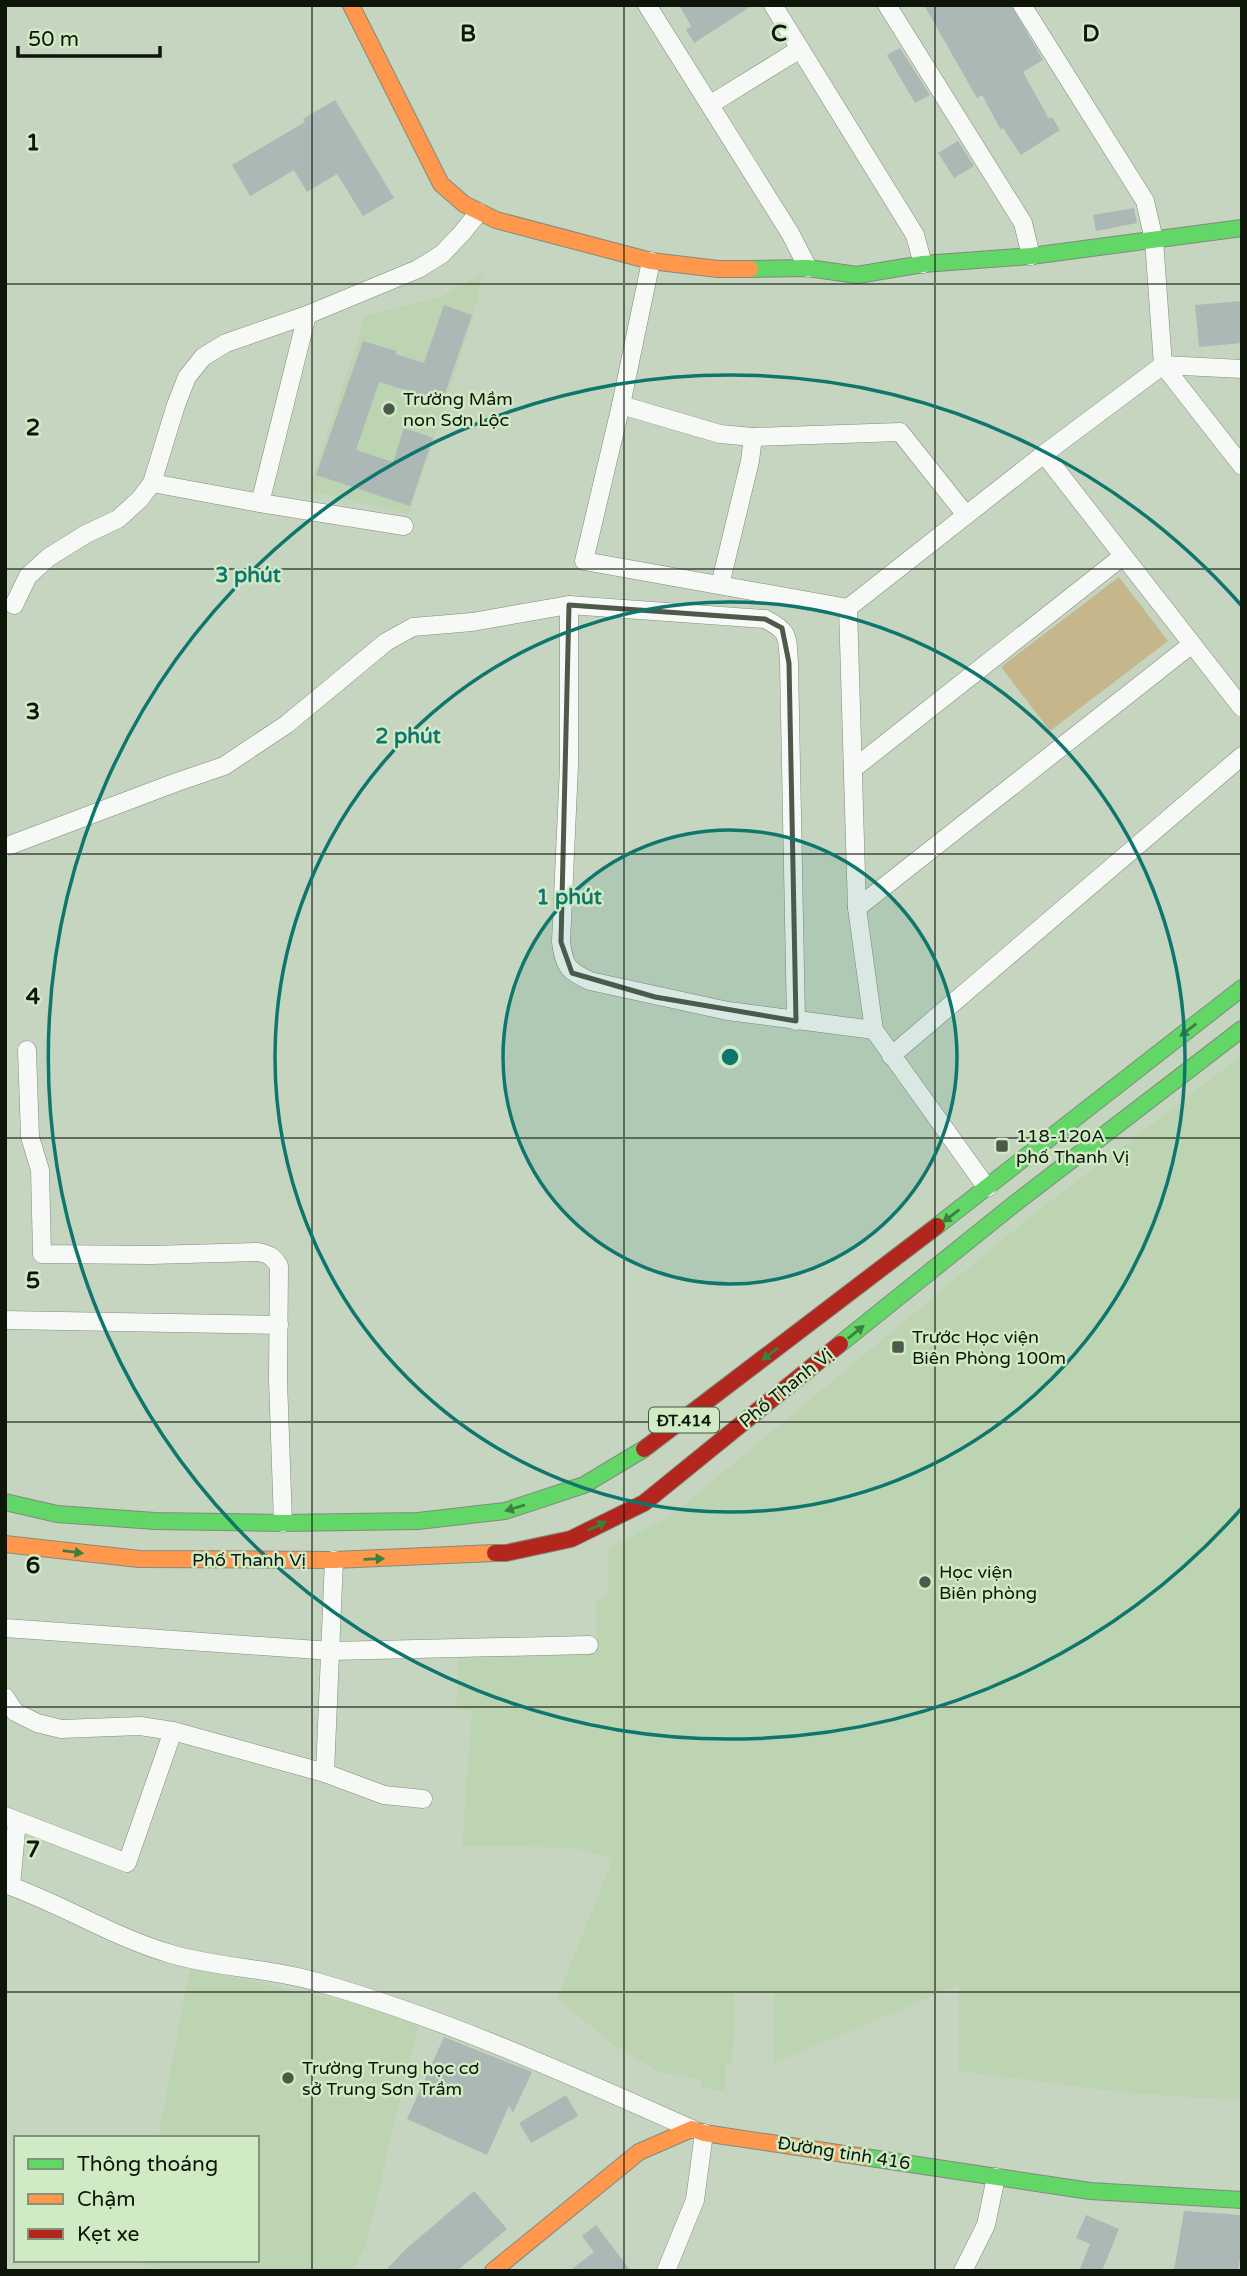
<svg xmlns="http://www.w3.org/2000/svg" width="1247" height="2276" font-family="'Varela Round',sans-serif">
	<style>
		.built { fill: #bdd4b2 }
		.green { fill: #c5b68b }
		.building { fill: #acb8b5 }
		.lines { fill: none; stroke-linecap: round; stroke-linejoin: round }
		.street-casing { stroke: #818c7c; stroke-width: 19 }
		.fast-casing { stroke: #818c7c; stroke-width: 18 }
		.slow-casing { stroke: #818c7c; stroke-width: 18 }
		.jam-casing { stroke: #818c7c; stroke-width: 18 }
		.street { stroke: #f6f9f5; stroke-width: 18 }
		.fast { stroke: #63d668; stroke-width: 16 }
		.slow { stroke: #ff974d; stroke-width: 16 }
		.jam { stroke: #b3261e; stroke-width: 16 }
		.oneway { fill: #3c803d }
		.marked { fill: none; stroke: #4e5949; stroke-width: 5; stroke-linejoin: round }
		.grid { fill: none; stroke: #0d1609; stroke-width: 2; stroke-opacity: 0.55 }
		.ring { fill: none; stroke: #0f766e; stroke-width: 3.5 }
		.poi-dot { fill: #4e5949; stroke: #cfeac4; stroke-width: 2.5 }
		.labels { text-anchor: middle; stroke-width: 5; stroke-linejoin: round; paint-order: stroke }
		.shield { fill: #cfeac4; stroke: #475641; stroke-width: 2 }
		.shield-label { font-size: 16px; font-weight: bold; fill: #0d1609 }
		.poi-label { font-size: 18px; fill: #0d1609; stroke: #cfeac4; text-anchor: start }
		.street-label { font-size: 18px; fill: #0d1609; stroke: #cfeac4 }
		.grid-label { font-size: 23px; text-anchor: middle; font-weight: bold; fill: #0d1609; stroke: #cfeac4; stroke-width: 5; stroke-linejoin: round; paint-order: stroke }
		.centre { fill: #0f766e; stroke: #cfeac4; stroke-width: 3.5 }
		.ring-label { font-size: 21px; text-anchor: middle; font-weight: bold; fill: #0f766e; stroke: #cfeac4; stroke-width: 5; stroke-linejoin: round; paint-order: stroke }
	</style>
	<rect width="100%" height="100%" fill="#c6d5bf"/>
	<g class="built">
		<path d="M 484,272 L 470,328 L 409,514 L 309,490 L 366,315 L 441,297 Z"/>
		<path d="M 1242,1055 L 1242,2101 L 1119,2092 L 959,2071 L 959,1985 L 774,2063 L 773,1993 L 735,1993 L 732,2064 L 725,2064 L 725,2091 L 701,2088 L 701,2079 L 659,2072 L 612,2044 L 557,1998 L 613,1859 L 576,1848 L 462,1845 L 472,1711 L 456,1709 L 459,1653 L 597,1650 L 596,1599 L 607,1597 L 609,1548 L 668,1518 L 1030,1217 Z"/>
		<path d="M 190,1968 L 420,2018 L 365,2247 L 352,2271 L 164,2271 L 136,2260 L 257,2260 L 257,2138 L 158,2138 Z"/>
	</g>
	<path class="green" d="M 1119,577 L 1168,641 L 1050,731 L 1001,667 Z"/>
	<g class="building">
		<path d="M 679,5 L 753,5 L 694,43 L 686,30 L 691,26 Z"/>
		<path d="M 924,5 L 1011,5 L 1043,60 L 1023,72 L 1049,119 L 1052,117 L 1060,130 L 1021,155 L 1003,128 L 1001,130 L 982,95 L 977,98 Z"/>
		<path d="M 900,48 L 930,95 L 915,103 L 887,55 Z"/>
		<path d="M 335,100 L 394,198 L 363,216 L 337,174 L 307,192 L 294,170 L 250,196 L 232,165 L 305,122 L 303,119 Z"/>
		<path d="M 958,141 L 974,166 L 954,178 L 938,153 Z"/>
		<path d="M 1134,208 L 1137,223 L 1096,231 L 1093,215 Z"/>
		<path d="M 1242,301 L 1242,343 L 1199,347 L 1195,305 Z"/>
		<path d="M 444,305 L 472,315 L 441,405 L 408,395 L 409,391 L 379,382 L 356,450 L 393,462 L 404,428 L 433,438 L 410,506 L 316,475 L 363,341 L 396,351 L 395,354 L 424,363 Z"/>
		<path d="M 444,2037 L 532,2072 L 513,2113 L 509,2106 L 487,2155 L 407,2119 Z"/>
		<path d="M 566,2095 L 578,2116 L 531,2143 L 519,2123 Z"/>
		<path d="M 474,2191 L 507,2229 L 457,2271 L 385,2271 L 407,2248 Z"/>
		<path d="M 1184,2211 L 1242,2215 L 1242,2248 L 1238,2271 L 1174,2271 Z"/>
		<path d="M 1086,2215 L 1119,2229 L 1102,2271 L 1079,2271 L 1090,2244 L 1076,2238 Z"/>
		<path d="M 596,2225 L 608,2241 L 631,2271 L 569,2271 L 594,2252 L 582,2236 Z"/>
	</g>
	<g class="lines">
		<defs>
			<g id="street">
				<path d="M 647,5 L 790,233 L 808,268"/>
				<path d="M 773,5 L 915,235 L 923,264"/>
				<path d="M 887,5 L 1023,223 L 1031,256"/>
				<path d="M 1022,5 L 1145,201 L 1154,240 L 1163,365 L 1242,466"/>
				<path d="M 711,104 L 800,49"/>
				<path d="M 651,261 L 621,405 L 584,561 L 848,608 L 1044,454 L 1163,365 L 1242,369"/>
				<path d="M 621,405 L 720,434 L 753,437 L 900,432 L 966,515"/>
				<path d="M 1044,454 L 1242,708"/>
				<path d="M 152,483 L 260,503 L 404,526"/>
				<path d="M 260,503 L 307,315"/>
				<path d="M 720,585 L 750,461 L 753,437"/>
				<path d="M 14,605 L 28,576 L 49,557 L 86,534 L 118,519 L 140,499 L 152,483 L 176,405 L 187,377 L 203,357 L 226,343 L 307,315 L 418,269 L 442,254 L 462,233 L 479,212"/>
				<path d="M 569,605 L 569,766 L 561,942 C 564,966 568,971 590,981 L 728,1011 L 874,1030"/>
				<path d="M 848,608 L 857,908 L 874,1030 L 987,1188"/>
				<path d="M 853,769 L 1123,556"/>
				<path d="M 5,847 L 177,782 L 224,766 L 287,724 L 386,642 L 413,627 L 472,622 L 569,605 L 765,619 C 790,632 787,636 789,663 L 796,1021"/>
				<path d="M 857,908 L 1192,644"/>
				<path d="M 27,1050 L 30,1137 L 40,1170 L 42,1254 L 151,1255 L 258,1252 C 268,1254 273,1256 279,1266 L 278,1380 L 283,1523"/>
				<path d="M 891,1056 L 1242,756"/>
				<path d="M 5,1320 L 279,1325"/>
				<path d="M 5,1628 L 332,1651 L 589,1645"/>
				<path d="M 5,1697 L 15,1712 L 37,1723 L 61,1729 L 140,1726 L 173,1731 L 325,1773 L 384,1795 L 423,1799"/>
				<path d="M 325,1773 L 334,1560"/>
				<path d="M 5,1816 L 127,1863 L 173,1731"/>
				<path d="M 5,1884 C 62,1904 113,1937 171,1954 C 218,1968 270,1968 317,1982 C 446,2019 570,2075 692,2129"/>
				<path d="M 11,1886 L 17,1821"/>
				<path d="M 666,2271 L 695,2200 L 704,2133"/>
				<path d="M 963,2271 L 986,2225 L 996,2177"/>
			</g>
			<g id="fast">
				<path d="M 750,269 L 808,268 L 857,275 L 923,264 L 1031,256 L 1242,228"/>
				<path d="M 937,1226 L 1242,988"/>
				<path d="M 840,1344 L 1013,1205 L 1242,1029"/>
				<path d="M 5,1502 L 57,1514 L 155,1521 L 283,1523 L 418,1521 L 505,1511 L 584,1485 L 644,1449"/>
				<path d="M 864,2157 L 1090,2191 L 1242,2200"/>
			</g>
			<g id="slow">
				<path d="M 351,5 L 441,184 L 464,204 L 496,220 L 651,261 L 718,269 L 750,269"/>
				<path d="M 5,1544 L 139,1559 L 334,1560 L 495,1553"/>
				<path d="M 493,2271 L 639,2152 L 692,2129 L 704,2133 L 864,2157"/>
			</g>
			<g id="jam">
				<path d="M 644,1449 L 937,1226"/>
				<path d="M 495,1553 L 506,1553 L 571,1539 L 644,1503 L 840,1344"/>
			</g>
		</defs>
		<use href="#street" class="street-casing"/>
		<use href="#fast" class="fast-casing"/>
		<use href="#slow" class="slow-casing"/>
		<use href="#jam" class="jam-casing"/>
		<use href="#street" class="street"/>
		<use href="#fast" class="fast"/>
		<use href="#slow" class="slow"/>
		<use href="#jam" class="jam"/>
	</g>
	<defs><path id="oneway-solid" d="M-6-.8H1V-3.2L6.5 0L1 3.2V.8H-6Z" transform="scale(1.75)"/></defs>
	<g class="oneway">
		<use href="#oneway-solid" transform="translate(1188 1030) rotate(142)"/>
		<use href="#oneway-solid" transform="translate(951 1216) rotate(143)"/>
		<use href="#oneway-solid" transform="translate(856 1332) rotate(-39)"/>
		<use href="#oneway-solid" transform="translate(770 1354) rotate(143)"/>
		<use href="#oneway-solid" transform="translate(515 1508) rotate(163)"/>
		<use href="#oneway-solid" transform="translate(597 1526) rotate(-26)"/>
		<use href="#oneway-solid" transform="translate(73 1552) rotate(7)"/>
		<use href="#oneway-solid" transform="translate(374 1559) rotate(-2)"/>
	</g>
	<path class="marked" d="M 569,605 L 765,619 L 782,628 L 789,663 L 796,1021 L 655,997 L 572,973 L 561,942 Z"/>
	<path class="grid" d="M 312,5 L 312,2271M 624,5 L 624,2271M 935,5 L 935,2271M 5,284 L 1242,284M 5,569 L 1242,569M 5,854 L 1242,854M 5,1138 L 1242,1138M 5,1422 L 1242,1422M 5,1707 L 1242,1707M 5,1992 L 1242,1992"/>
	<circle cx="730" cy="1057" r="227" fill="#0f766e" fill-opacity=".12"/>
	<g class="ring">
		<circle cx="730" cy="1057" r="227"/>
		<circle cx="730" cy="1057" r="455"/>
		<path d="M1241 1509A682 682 0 1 1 1241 605"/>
	</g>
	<g class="poi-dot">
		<circle cx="389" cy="409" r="7"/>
		<rect x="995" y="1139" width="14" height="14" rx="3.5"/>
		<rect x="891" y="1340" width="14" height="14" rx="3.5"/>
		<circle cx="925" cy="1582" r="7"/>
		<circle cx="288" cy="2078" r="7"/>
	</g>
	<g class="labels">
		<rect class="shield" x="649" y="1407.5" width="70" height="25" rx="5"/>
		<g class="shield-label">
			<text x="684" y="1426">ĐT.414</text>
		</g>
		<g class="poi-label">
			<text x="403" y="405">Trường Mầm<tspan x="403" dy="21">non Sơn Lộc</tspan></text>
			<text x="1016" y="1142">118-120A<tspan x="1016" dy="21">phố Thanh Vị</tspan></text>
			<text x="912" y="1343">Trước Học viện<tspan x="912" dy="21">Biên Phòng 100m</tspan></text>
			<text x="939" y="1578">Học viện<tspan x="939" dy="21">Biên phòng</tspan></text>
			<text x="302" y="2074">Trường Trung học cơ<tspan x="302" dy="21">sở Trung Sơn Trầm</tspan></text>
		</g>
		<g class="street-label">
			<text transform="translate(786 1388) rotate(-39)" y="6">Phố Thanh Vị</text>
			<text x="249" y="1566">Phố Thanh Vị</text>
			<text transform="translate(844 2153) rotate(9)" y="6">Đường tỉnh 416</text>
		</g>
	</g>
	<g class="grid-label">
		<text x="468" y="41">B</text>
		<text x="779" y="41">C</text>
		<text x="1091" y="41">D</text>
		<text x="33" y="150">1</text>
		<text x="33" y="435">2</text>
		<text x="33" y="719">3</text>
		<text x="33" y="1004">4</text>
		<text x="33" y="1288">5</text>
		<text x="33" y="1573">6</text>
		<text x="33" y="1857">7</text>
	</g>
	<circle cx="730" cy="1057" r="10" class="centre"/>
	<g class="ring-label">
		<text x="248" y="582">3 phút</text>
		<text x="408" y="743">2 phút</text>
		<text x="569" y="904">1 phút</text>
	</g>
	<rect width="1247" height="2276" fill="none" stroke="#0d1609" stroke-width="14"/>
	<rect x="14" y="2136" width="245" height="126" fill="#cfeac4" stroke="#819579" stroke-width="2"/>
	<rect x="28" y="2159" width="35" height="10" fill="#63d668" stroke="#819579" stroke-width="2"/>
	<text x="77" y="2171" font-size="21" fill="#0d1609">Thông thoáng</text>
	<rect x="28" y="2194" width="35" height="10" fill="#ff974d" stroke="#819579" stroke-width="2"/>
	<text x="77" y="2206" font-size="21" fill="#0d1609">Chậm</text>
	<rect x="28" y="2229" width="35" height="10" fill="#b3261e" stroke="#819579" stroke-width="2"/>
	<text x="77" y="2241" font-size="21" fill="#0d1609">Kẹt xe</text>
	<path d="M18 46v10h142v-10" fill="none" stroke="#0d1609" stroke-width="3.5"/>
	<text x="28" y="46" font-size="21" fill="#0d1609" stroke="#cfeac4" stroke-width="5" paint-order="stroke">50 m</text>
</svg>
